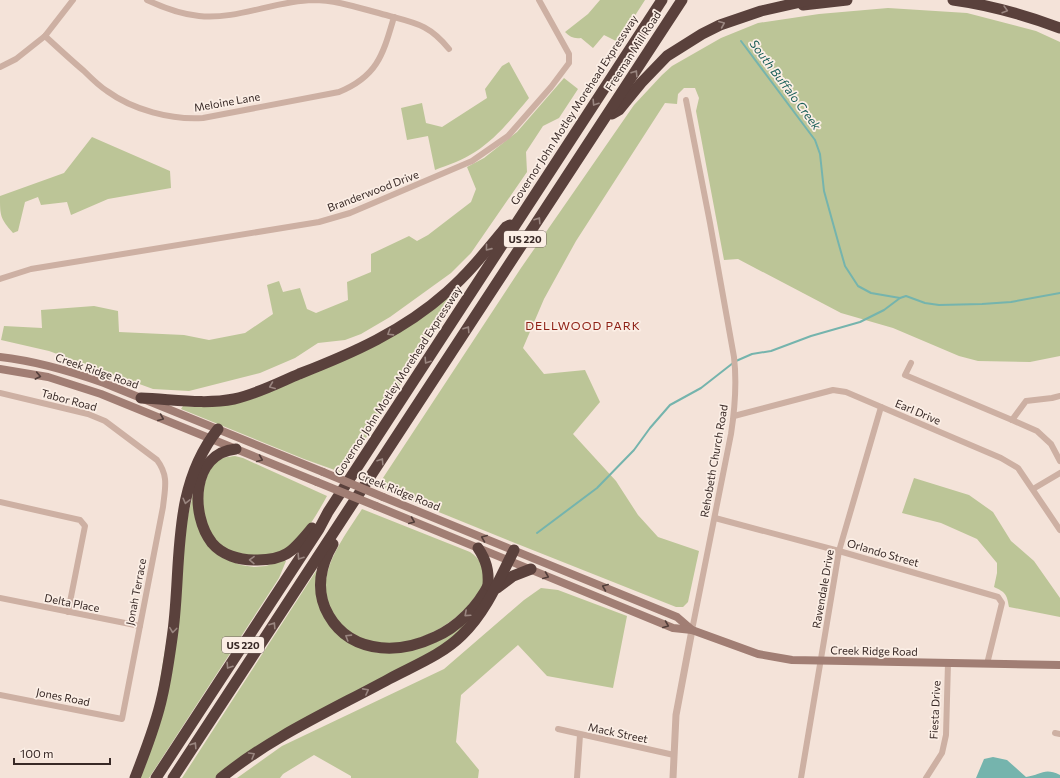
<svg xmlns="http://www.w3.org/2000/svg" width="1060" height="778" font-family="Commissioner,sans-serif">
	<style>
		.green { fill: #bcc597 }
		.water { fill: #75b4ad }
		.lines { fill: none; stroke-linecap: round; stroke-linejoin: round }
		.stream { stroke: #75b4ad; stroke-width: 2 }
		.minor { stroke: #cdb0a3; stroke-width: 6 }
		.tertiary { stroke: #cdb0a3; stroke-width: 7 }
		.secondary { stroke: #a17e74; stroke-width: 8 }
		.motorway { stroke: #5a413c; stroke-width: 11 }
		.secondary-bridge { stroke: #a17e74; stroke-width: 8 }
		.oneway { stroke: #9a8680 }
		.oneway2 { stroke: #523e3a }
		.labels { text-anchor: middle; stroke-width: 3.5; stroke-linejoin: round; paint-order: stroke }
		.shield { fill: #fbeee5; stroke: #72645f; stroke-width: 1 }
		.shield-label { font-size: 10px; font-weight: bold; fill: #382926 }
		.street-label { font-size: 11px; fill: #382926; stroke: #fbeee5 }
		.water-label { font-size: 12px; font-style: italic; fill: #175d57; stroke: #fbeee5 }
		.neighbourhood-label { font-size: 12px; letter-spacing: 1px; fill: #8f2116; stroke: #fbeee5 }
	</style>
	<rect width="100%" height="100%" fill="#f4e3d9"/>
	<g class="green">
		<path d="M 600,0 L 645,0 L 618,42 L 604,35 L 593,48 L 581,38 C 574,39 570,37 565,32 L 588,14 Z"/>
		<path d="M 888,8 L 967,13 L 1036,31 L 1060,42 L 1060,356 L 1030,362 L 978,361 L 959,356 L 893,328 L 841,313 L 738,259 L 724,260 L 696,111 L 699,98 L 695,88 L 684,88 L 678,94 L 677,104 L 665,103 L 576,241 L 544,299 L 523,348 L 544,374 L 585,370 L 600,402 L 573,434 L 616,481 L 638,515 L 658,537 L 699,551 L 688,602 L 683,607 L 676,607 L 520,545 L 377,487 L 521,268 L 580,183 L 634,105 L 662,75 L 672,66 L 721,38 L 758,23 L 819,14 Z"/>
		<path d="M 509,62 L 529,98 C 513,117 497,138 475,152 C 463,160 448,165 435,170 L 428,136 L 407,140 L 401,108 L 422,103 L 426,123 L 442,127 L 487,98 L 485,89 L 502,66 Z"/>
		<path d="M 564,78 L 578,89 L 559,118 L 543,126 L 526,152 L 527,172 L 471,253 L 451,273 L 390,317 L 361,334 L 345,340 L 318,343 L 295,358 L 260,373 L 189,391 L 153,389 L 49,351 L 1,340 L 4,326 L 42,328 L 41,310 L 94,306 L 118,311 L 119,332 L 184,335 L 209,340 L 245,333 L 273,314 L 267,285 L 279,281 L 283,292 L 300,288 L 307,309 L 316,313 L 348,300 L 347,282 L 371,272 L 371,254 L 409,236 L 417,241 L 428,235 L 471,202 L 476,189 L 467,167 L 484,158 L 517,132 Z"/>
		<path d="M 92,137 L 170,171 L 171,188 L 108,199 L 71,215 L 67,202 L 41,205 L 38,197 L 25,202 L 18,231 L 13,233 C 0,218 0,216 0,196 L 64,173 Z"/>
		<path d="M 456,289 L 461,292 L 343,473 L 304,459 L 181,409 L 183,406 L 200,407 L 358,354 Z"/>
		<path d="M 235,456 L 243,458 L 327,496 C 316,516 303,539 282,552 C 277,555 267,558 262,558 C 257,558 251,556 247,555 C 241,553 234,553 229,551 C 201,538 194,484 216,462 C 221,457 229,457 235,456 Z"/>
		<path d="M 197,477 L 195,503 L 228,560 L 241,565 L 254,567 L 266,566 L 283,560 L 286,561 L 279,578 L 149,778 L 140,778 L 146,764 L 186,524 Z"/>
		<path d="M 914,478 L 969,495 L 993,512 L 1011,541 L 1034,561 L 1060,598 L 1060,617 L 1009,607 C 1007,594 1005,592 994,587 L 997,573 L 997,563 L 977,539 L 941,523 L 902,513 Z"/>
		<path d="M 362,509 L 470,552 C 481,559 486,570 484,583 C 482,590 476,595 472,601 C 445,636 378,664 342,626 C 305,586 339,545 362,509 Z"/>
		<path d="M 316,571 L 319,572 L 317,599 L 364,649 L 379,653 L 398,653 L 417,649 L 473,615 L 456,635 L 437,649 L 244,755 L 215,778 L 182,778 Z"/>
		<path d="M 541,588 L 558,590 L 627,616 L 613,688 L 547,676 L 518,645 L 461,695 L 456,742 L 479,770 L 478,778 L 351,778 L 351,776 L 314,755 L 283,774 L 280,778 L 237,778 L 282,746 L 444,669 L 524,600 Z"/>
	</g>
	<path class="water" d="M 993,757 L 1007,760 L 1026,777 C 1041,775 1044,767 1060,775 L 1060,778 L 976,778 L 984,759 Z"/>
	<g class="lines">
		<g class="stream">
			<path d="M 741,41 L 815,140 L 820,154 L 824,191 L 839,245 L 845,266 L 858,286 L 871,293 L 900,298 L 906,296 L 925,303 L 939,305 L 982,304 L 1011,302 L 1060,293"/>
			<path d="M 736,361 L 752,354 L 771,351 L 811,336 L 860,322 L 884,310 L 900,298"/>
			<path d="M 537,533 L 597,488 L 634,450 L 650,428 L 670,405 L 701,388 L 733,363"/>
		</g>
		<g class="minor">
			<path d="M 147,0 C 164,8 180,14 199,16 C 237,20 274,1 313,0 C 338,0 362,9 386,15 C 415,23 429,24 449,49"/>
			<path d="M 45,36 C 58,48 71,60 84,71 C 91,78 99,86 107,91 C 133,110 171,120 203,118 L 339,92 C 378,76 383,54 394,17"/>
			<path d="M 0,67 L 16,59 L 45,36 L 73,0"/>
			<path d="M 686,100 L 710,223 L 734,357 C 737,383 735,408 731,434 L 692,630"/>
			<path d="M 0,279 L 31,269 L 319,222 L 350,213 L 472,161 L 508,136 L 551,87 L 569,63 L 569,54 L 539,0"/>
			<path d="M 911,363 L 905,375 L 1012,420"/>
			<path d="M 0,393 L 88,414 L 105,421 L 157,460 C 169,476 165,488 163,507 L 122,719 L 0,695"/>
			<path d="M 1060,396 L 1052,398 L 1026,401 L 1012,420 L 1037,431 L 1051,444 L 1060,461"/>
			<path d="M 734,416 L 833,390 L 846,392 L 1001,458 L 1018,468 L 1060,530"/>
			<path d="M 1033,489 L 1060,473"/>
			<path d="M 0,502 L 80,520 L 85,526 L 68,612"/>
			<path d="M 715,518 L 839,551 L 998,597 L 1002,603 L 987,664"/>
			<path d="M 0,598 L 140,626"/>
			<path d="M 558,729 L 674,755"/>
			<path d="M 1055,733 L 1060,734"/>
			<path d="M 577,778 L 580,735"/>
			<path d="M 801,778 L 839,551 L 881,407"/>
			<path d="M 926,778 L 942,753 L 946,735 L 948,663"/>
		</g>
		<path class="tertiary" d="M 673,778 L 676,715 L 692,630"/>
		<g class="secondary">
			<path d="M 0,357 C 36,361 70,371 104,383 L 323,472"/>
			<path d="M 0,369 L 48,377 L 101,394 L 317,482"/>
			<path d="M 383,497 L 677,617 L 692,630"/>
			<path d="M 376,506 L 673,628 L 692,630 L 758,654 L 792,660 L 1060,665"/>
		</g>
		<g class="motorway">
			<path d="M 953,0 C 990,5 1025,15 1060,28"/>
			<path d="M 803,5 L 847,0"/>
			<path d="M 612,114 L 619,110 L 641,83 L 667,56 L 702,34 L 720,25 L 761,11 L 810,0"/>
			<path d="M 141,398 C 171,399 204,405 234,399 C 257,394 278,383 299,374 C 353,353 403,331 447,292 C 469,273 487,250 506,227 L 510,225"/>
			<path d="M 236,449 C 191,453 190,515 212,543 C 222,555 239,560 254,560 C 286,561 293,551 312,528"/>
			<path d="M 333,544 C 322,563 316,586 325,608 C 345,653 395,656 435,637 C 458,627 478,606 489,584"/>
			<path d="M 478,548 C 486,560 489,570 488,585"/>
			<path d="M 497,588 L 513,576 L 531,569"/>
			<path d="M 135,778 C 145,752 156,725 162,697 C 167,676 170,653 173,631 C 182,562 171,488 218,429"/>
			<path d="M 156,778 L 319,529 L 328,512 L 662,0"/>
			<path d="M 173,778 L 682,0"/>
			<path d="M 221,778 C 271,737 332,710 389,679 C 413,666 442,655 462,635 C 486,612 499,580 514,550"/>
		</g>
		<g class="secondary-bridge">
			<path d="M 323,472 L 383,497"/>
			<path d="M 317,482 L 376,506"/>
		</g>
	</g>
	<defs><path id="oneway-chevron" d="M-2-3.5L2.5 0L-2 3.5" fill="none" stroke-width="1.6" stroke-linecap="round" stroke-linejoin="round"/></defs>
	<g class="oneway">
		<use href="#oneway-chevron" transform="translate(1005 10) rotate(16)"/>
		<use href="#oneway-chevron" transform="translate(722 24) rotate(-23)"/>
		<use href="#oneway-chevron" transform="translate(635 73) rotate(-57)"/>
		<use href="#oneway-chevron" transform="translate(595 103) rotate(123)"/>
		<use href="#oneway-chevron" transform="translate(538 220) rotate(-57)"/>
		<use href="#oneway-chevron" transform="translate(488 248) rotate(129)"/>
		<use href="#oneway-chevron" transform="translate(467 329) rotate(-57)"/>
		<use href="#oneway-chevron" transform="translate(390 333) rotate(148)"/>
		<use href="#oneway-chevron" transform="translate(427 361) rotate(123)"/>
		<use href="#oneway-chevron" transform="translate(272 386) rotate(158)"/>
		<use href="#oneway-chevron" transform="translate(381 461) rotate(-57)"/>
		<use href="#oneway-chevron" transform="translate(186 501) rotate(104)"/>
		<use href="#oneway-chevron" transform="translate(300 557) rotate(123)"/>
		<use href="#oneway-chevron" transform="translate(252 560) rotate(-179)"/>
		<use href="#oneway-chevron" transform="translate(467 614) rotate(138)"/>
		<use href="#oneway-chevron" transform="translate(273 625) rotate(-57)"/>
		<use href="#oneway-chevron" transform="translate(173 630) rotate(97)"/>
		<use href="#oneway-chevron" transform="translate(348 637) rotate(-148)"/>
		<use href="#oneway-chevron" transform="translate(229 666) rotate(123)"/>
		<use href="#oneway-chevron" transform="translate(366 691) rotate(-28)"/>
		<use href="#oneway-chevron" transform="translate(194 745) rotate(-57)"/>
		<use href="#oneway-chevron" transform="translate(252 755) rotate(-30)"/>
	</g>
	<g class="oneway2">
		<use href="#oneway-chevron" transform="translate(38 376) rotate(11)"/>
		<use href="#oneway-chevron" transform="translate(161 418) rotate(22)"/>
		<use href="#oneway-chevron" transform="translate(260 459) rotate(22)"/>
		<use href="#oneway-chevron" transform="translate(412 521) rotate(22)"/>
		<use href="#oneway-chevron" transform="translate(484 538) rotate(-158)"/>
		<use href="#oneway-chevron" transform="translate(546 576) rotate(22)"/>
		<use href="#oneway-chevron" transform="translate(605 587) rotate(-158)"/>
		<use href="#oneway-chevron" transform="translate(666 625) rotate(22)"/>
	</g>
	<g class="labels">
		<g class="shield">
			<rect x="504" y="231" width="42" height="16" rx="3"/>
			<rect x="222" y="637" width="42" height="16" rx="3"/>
		</g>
		<g class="shield-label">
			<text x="525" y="243">US 220</text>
			<text x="243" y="649">US 220</text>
		</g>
		<g class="street-label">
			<text transform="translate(633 51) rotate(-57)" y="4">Freeman Mill Road</text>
			<text transform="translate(227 102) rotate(-10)" y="4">Meloine Lane</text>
			<text transform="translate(574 110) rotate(-57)" y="4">Governor John Motley Morehead Expressway</text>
			<text transform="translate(373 191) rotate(-21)" y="4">Branderwood Drive</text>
			<text transform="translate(97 371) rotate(19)" y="4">Creek Ridge Road</text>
			<text transform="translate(398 381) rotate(-57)" y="4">Governor John Motley Morehead Expressway</text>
			<text transform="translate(69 400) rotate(15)" y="4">Tabor Road</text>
			<text transform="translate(918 412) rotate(23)" y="4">Earl Drive</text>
			<text transform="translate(714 461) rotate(-80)" y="4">Rehobeth Church Road</text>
			<text transform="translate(399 491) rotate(22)" y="4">Creek Ridge Road</text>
			<text transform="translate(883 553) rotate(16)" y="4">Orlando Street</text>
			<text transform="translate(823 589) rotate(-80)" y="4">Ravendale Drive</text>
			<text transform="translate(136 592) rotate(-79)" y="4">Jonah Terrace</text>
			<text transform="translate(72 603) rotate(11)" y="4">Delta Place</text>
			<text transform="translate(874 651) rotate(1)" y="4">Creek Ridge Road</text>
			<text transform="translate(63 697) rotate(11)" y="4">Jones Road</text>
			<text transform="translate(935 710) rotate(-87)" y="4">Fiesta Drive</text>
			<text transform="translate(618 733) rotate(12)" y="4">Mack Street</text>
		</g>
		<g class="water-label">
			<text transform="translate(785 85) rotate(53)" y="4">South Buffalo Creek</text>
		</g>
		<g class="neighbourhood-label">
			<text x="583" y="330">DELLWOOD PARK</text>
		</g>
	</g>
	<path d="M14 758v6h96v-6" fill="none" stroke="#382926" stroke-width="2"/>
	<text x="20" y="758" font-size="12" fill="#382926" stroke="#fbeee5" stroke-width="3" paint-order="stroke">100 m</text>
</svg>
